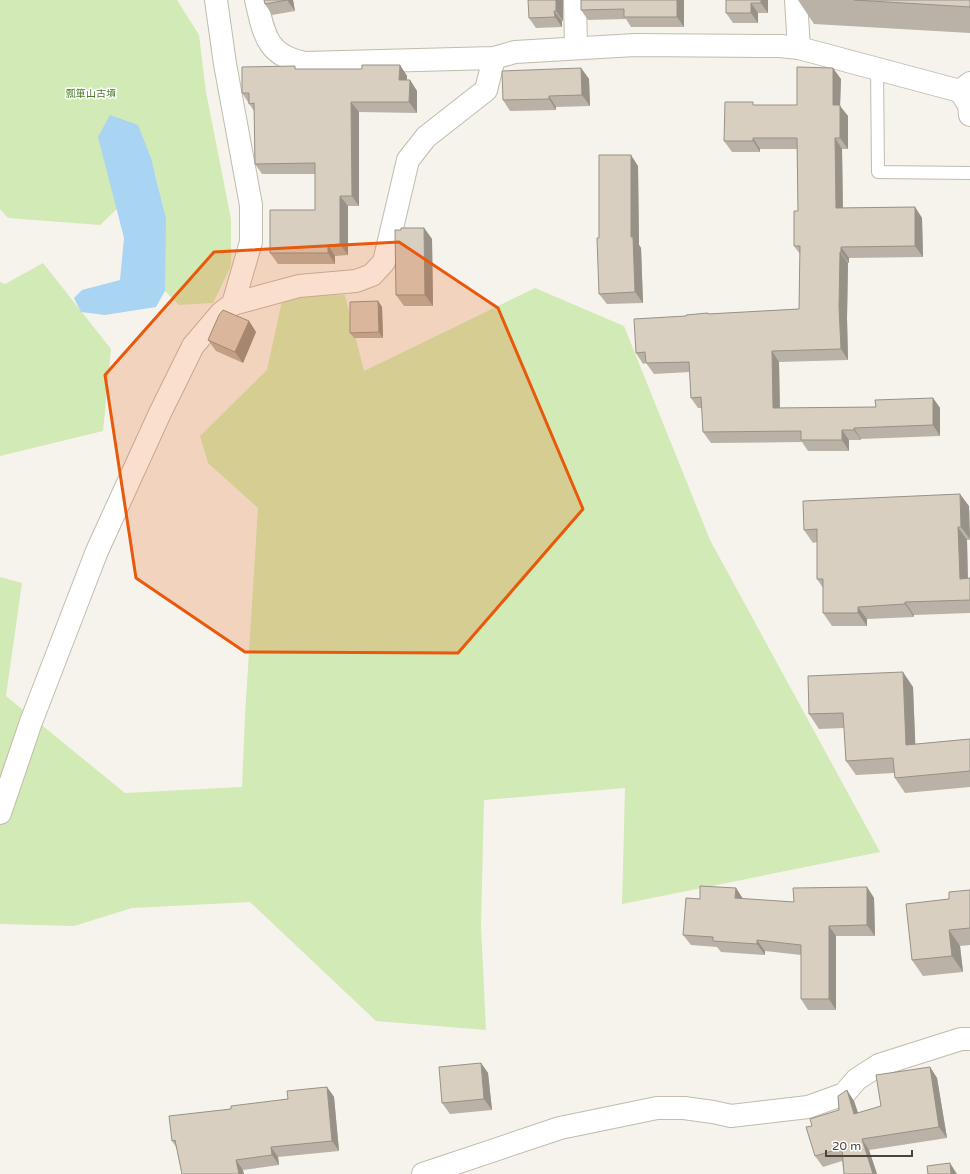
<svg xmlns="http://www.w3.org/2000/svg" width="970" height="1174" font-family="'Varela Round','Noto Sans JP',sans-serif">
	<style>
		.green { fill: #d2eab5 }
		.water { fill: #a9d4f2 }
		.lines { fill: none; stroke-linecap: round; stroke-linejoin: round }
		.lane-casing { stroke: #c2bbae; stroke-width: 14 }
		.street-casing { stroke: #c2bbae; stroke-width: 24 }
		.lane { stroke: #fff; stroke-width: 12 }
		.street { stroke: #fff; stroke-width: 22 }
		.wall { fill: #bab2a6 }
		.shaded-wall { fill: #979187 }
		.building { fill: #d8cfc1; stroke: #979187 }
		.marked { fill: #e8590c; fill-opacity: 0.2; stroke: #e8590c; stroke-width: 3; stroke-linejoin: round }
		.labels { text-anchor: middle; stroke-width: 3; stroke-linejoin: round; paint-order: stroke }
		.park-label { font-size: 10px; fill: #4a7f2a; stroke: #fff }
	</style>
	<rect width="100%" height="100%" fill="#f6f3ec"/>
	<g class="green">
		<path d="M 0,0 L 177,0 L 199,35 L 206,92 L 231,219 L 231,266 L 213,303 L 179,305 L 165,291 L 164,210 L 155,173 L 100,225 L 8,218 L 0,209 Z"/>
		<path d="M 43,263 L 111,349 L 103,431 L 0,456 L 0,282 L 5,284 Z"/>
		<path d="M 535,288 L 624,326 L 710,540 L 880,852 L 622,904 L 625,788 L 484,800 L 481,926 L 486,1030 L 376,1021 L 250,902 L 132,908 L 74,926 L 0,924 L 0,577 L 22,583 L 6,696 L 125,793 L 242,787 L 245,715 L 258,508 L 208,463 L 200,436 L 267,370 L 283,296 L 345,295 L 364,371 Z"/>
	</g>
	<path class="water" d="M 110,115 L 138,125 L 151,158 L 166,218 L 165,291 L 156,307 L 105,315 L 81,312 L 74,298 L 82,290 L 120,280 L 124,238 L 98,137 Z"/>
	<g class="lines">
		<defs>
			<path id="lane" d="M 877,69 L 878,172 L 970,173"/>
			<g id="street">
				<path d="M 256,0 C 264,33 266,56 305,63 L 494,58 L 515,52 L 635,45 L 780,46 L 799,48 L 960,91 L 970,83"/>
				<path d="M 575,0 L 576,48"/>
				<path d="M 796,0 L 799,48"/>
				<path d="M 960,91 L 969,105 L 970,115"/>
				<path d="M 233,304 L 299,286 L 356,281 L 372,275 L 384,262 L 408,160 L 426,137 L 486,90 L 494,58"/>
				<path d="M 0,813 L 31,722 L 97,551 L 160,413 L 193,346 L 221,313 L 233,304 L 251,242 L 251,205 L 225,64 L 216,0"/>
				<path d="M 423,1174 L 560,1128 L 657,1108 L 684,1108 L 713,1112 L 731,1116 L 808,1107 L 844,1094 L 857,1079 L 879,1065 L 961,1039 L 970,1039"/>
			</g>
		</defs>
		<use href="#lane" class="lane-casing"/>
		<use href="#street" class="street-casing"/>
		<use href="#lane" class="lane"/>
		<use href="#street" class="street"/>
	</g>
	<g class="wall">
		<path d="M 264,0 L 293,0 L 295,11 L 272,15 L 265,4 Z"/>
		<path d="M 563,0 L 563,21 L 562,21 L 562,27 L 536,28 L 529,18 Z"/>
		<path d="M 684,0 L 684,27 L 631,27 L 626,19 L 588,20 L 581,10 Z"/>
		<path d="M 726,0 L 768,0 L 768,13 L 758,13 L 758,23 L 733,23 L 726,13 Z"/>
		<path d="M 798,0 L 970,0 L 970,33 L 814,24 Z"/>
		<path d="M 400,65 L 407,76 L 407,80 L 410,80 L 417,91 L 417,113 L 359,112 L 359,206 L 348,206 L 348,255 L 335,256 L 335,264 L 278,264 L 270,253 L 315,210 L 315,174 L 262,174 L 255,164 L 254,111 L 242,93 L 297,69 L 362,69 Z"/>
		<path d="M 581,68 L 589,79 L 590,106 L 556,107 L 556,110 L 510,111 L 503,100 Z"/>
		<path d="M 841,79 L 840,106 L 848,116 L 848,149 L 842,149 L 843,208 L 915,207 L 922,218 L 923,257 L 849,258 L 849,263 L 848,263 L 847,318 L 848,360 L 779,362 L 780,408 L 876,407 L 933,398 L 940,408 L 940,436 L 861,439 L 861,440 L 849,440 L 849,451 L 808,451 L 802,442 L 711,443 L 703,432 L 702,408 L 698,408 L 691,398 L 690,372 L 654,374 L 646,363 L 643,364 L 636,353 L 686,316 L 708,313 L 709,314 L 799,309 L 800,254 L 794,246 L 798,211 L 797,149 L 760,149 L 760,152 L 732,152 L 724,141 L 755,105 L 797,105 Z"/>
		<path d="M 638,166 L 639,245 L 641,248 L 643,303 L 607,304 L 599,294 L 599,238 Z"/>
		<path d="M 424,228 L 432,239 L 433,306 L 404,306 L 396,295 L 401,230 Z"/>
		<path d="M 378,301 L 382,307 L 383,338 L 354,338 L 350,333 Z"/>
		<path d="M 249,321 L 256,332 L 243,363 L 216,351 L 208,340 Z"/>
		<path d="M 969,506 L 970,540 L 967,540 L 968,578 L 970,578 L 970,613 L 914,615 L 914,617 L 867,619 L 867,626 L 832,626 L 823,613 L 823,588 L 817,579 L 817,542 L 813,543 L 804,530 Z"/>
		<path d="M 913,687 L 915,744 L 970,739 L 970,787 L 905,793 L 895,778 L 894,773 L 856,775 L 846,761 L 844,728 L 819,729 L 809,714 Z"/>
		<path d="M 867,887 L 874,898 L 875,936 L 836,936 L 836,1010 L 808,1010 L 801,999 L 801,955 L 765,951 L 765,955 L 721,952 L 717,947 L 691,945 L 683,935 L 700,899 L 736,888 L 743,899 L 794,902 Z"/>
		<path d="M 970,890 L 970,945 L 960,946 L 963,972 L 923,976 L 912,960 L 949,899 Z"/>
		<path d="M 481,1063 L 488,1073 L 492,1110 L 450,1114 L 442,1103 Z"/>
		<path d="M 930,1067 L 937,1078 L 947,1138 L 869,1150 L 877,1174 L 844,1174 L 842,1161 L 823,1167 L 815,1156 L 812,1126 L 854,1101 L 858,1113 L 881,1106 Z"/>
		<path d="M 327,1087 L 334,1097 L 339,1151 L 278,1157 L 279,1165 L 243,1170 L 176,1147 L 172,1141 L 231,1109 L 288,1099 Z"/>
	</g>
	<g class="shaded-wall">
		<path d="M 287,0 L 293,0 L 295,11 Z"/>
		<path d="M 556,0 L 563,0 L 563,21 L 556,11 Z"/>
		<path d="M 677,0 L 684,0 L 684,27 L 677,17 Z"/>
		<path d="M 761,0 L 768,0 L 768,13 L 761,3 Z"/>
		<path d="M 751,3 L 758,13 L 758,23 L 751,13 Z"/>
		<path d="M 554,11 L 562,21 L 562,27 L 555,17 Z"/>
		<path d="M 400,65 L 407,76 L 407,90 L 399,80 Z"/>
		<path d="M 581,68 L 589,79 L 590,106 L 582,95 Z"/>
		<path d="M 833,68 L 841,79 L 840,106 L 848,116 L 848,149 L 840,138 L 833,105 Z"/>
		<path d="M 410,80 L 417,91 L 417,113 L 409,102 Z"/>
		<path d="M 549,96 L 556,107 L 556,110 L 549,99 Z"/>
		<path d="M 351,102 L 359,112 L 359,206 L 352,196 Z"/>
		<path d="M 753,138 L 760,149 L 760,152 L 753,141 Z"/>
		<path d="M 835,138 L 842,149 L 843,219 L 836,208 Z"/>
		<path d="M 631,155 L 638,166 L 639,245 L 641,248 L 643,303 L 635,292 L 631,237 Z"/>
		<path d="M 340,196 L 348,206 L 348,255 L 340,244 Z"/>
		<path d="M 915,207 L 922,218 L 923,257 L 915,246 Z"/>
		<path d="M 424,228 L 432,239 L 433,306 L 425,295 Z"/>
		<path d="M 328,245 L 335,256 L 335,264 L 328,253 Z"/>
		<path d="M 841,247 L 849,258 L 849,263 L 841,252 Z"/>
		<path d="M 840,252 L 848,263 L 847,318 L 848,360 L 841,349 L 839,307 Z"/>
		<path d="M 378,301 L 382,307 L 383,338 L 379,332 Z"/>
		<path d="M 249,321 L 256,332 L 243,363 L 235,352 Z"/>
		<path d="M 772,351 L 779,362 L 780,418 L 773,408 Z"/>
		<path d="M 933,398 L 940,408 L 940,436 L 933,425 Z"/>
		<path d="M 854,428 L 861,439 L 861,440 L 854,430 Z"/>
		<path d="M 842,430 L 849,440 L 849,451 L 842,440 Z"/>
		<path d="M 960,494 L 969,506 L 970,539 L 961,527 Z"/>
		<path d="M 958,527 L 967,540 L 968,591 L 960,579 Z"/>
		<path d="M 905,602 L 914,615 L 914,617 L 905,604 Z"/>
		<path d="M 858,607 L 867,619 L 867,626 L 858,613 Z"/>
		<path d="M 903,672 L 913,687 L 916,760 L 906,745 Z"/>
		<path d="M 867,887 L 874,898 L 875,936 L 867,925 Z"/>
		<path d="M 736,888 L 743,899 L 735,898 Z"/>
		<path d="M 829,926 L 836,936 L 836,1010 L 829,999 Z"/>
		<path d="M 949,930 L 960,946 L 963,972 L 952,956 Z"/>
		<path d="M 757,940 L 765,951 L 765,955 L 757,944 Z"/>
		<path d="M 481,1063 L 488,1073 L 492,1110 L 484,1099 Z"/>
		<path d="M 930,1067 L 937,1078 L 947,1138 L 939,1127 Z"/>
		<path d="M 327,1087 L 334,1097 L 339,1151 L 332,1141 Z"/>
		<path d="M 847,1090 L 854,1101 L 862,1125 L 854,1114 Z"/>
		<path d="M 862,1139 L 869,1150 L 877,1174 L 873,1174 Z"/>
		<path d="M 271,1147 L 278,1157 L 279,1165 L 272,1155 Z"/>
		<path d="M 236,1160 L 243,1170 L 244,1174 L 239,1174 Z"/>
		<path d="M 950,1163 L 957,1174 L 951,1174 Z"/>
	</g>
	<g class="building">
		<path d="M 264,0 L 287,0 L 265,4 Z"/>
		<path d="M 528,0 L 556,0 L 556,11 L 554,11 L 555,17 L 529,18 Z"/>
		<path d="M 581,0 L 677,0 L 677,17 L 624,17 L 624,9 L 581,10 Z"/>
		<path d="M 726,0 L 761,0 L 761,3 L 751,3 L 751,13 L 726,13 Z"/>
		<path d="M 854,0 L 970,0 L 970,7 Z"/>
		<path d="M 362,65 L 400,65 L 399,80 L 410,80 L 409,102 L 351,102 L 352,196 L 340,196 L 340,244 L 328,245 L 328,253 L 270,253 L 270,210 L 315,210 L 315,163 L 255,164 L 254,103 L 249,104 L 249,93 L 242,93 L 242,67 L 295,66 L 295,69 L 362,69 Z"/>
		<path d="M 797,67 L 833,68 L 833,105 L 840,105 L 840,138 L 835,138 L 836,208 L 915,207 L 915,246 L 841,247 L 841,252 L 840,252 L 839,307 L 841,349 L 772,351 L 773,408 L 876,407 L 875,400 L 933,398 L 933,425 L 854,428 L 854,430 L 842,430 L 842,440 L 801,440 L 801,431 L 703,432 L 701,397 L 691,398 L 689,362 L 646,363 L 645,352 L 636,353 L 634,319 L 686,316 L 686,315 L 708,313 L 708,314 L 799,309 L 800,246 L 794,246 L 794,211 L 798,211 L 797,138 L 753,138 L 753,141 L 724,141 L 725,102 L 753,102 L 753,105 L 797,105 Z"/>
		<path d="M 581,68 L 582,95 L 549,96 L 549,99 L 503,100 L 502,71 Z"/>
		<path d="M 599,155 L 631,155 L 631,237 L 633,237 L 635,292 L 599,294 L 597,238 L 599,238 Z"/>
		<path d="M 401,228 L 424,228 L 425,295 L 396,295 L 395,230 L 401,230 Z"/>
		<path d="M 378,301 L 379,332 L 350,333 L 350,302 Z"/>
		<path d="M 223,310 L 249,321 L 235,352 L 208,340 L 219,315 Z"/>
		<path d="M 960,494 L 961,527 L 958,527 L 960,579 L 970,578 L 970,600 L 905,602 L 905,604 L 858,607 L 858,613 L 823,613 L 823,579 L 817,579 L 817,529 L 804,530 L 803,501 Z"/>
		<path d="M 903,672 L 906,745 L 970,739 L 970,771 L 895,778 L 893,758 L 846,761 L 843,713 L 809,714 L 808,676 Z"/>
		<path d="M 700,886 L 736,888 L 735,898 L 794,902 L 793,888 L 867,887 L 867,925 L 829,926 L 829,999 L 801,999 L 801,945 L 757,940 L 757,944 L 713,941 L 713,937 L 683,935 L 686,898 L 700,899 Z"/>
		<path d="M 970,890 L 970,928 L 949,930 L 952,956 L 912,960 L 906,904 L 949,899 L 949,892 Z"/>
		<path d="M 481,1063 L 484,1099 L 442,1103 L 439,1067 Z"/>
		<path d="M 930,1067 L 939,1127 L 862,1139 L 873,1174 L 844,1174 L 842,1148 L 815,1156 L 806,1127 L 812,1126 L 810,1119 L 839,1110 L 838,1096 L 847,1090 L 854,1114 L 881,1106 L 876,1075 Z"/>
		<path d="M 327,1087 L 332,1141 L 271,1147 L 272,1155 L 236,1160 L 239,1174 L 182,1174 L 175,1140 L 172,1141 L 169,1116 L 231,1109 L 231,1106 L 288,1099 L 287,1091 Z"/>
		<path d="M 950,1163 L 951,1174 L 928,1174 L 927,1166 Z"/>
	</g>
	<path class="marked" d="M 399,242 L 498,308 L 583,509 L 458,653 L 245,652 L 136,578 L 105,375 L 214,252 Z"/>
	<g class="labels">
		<g class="park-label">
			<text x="91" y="97">瓢箪山古墳</text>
		</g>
	</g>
	<path d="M826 1150v6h86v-6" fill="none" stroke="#4b4439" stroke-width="2"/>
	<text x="832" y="1150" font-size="12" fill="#4b4439" stroke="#ffffff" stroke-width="3" paint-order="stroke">20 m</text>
</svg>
